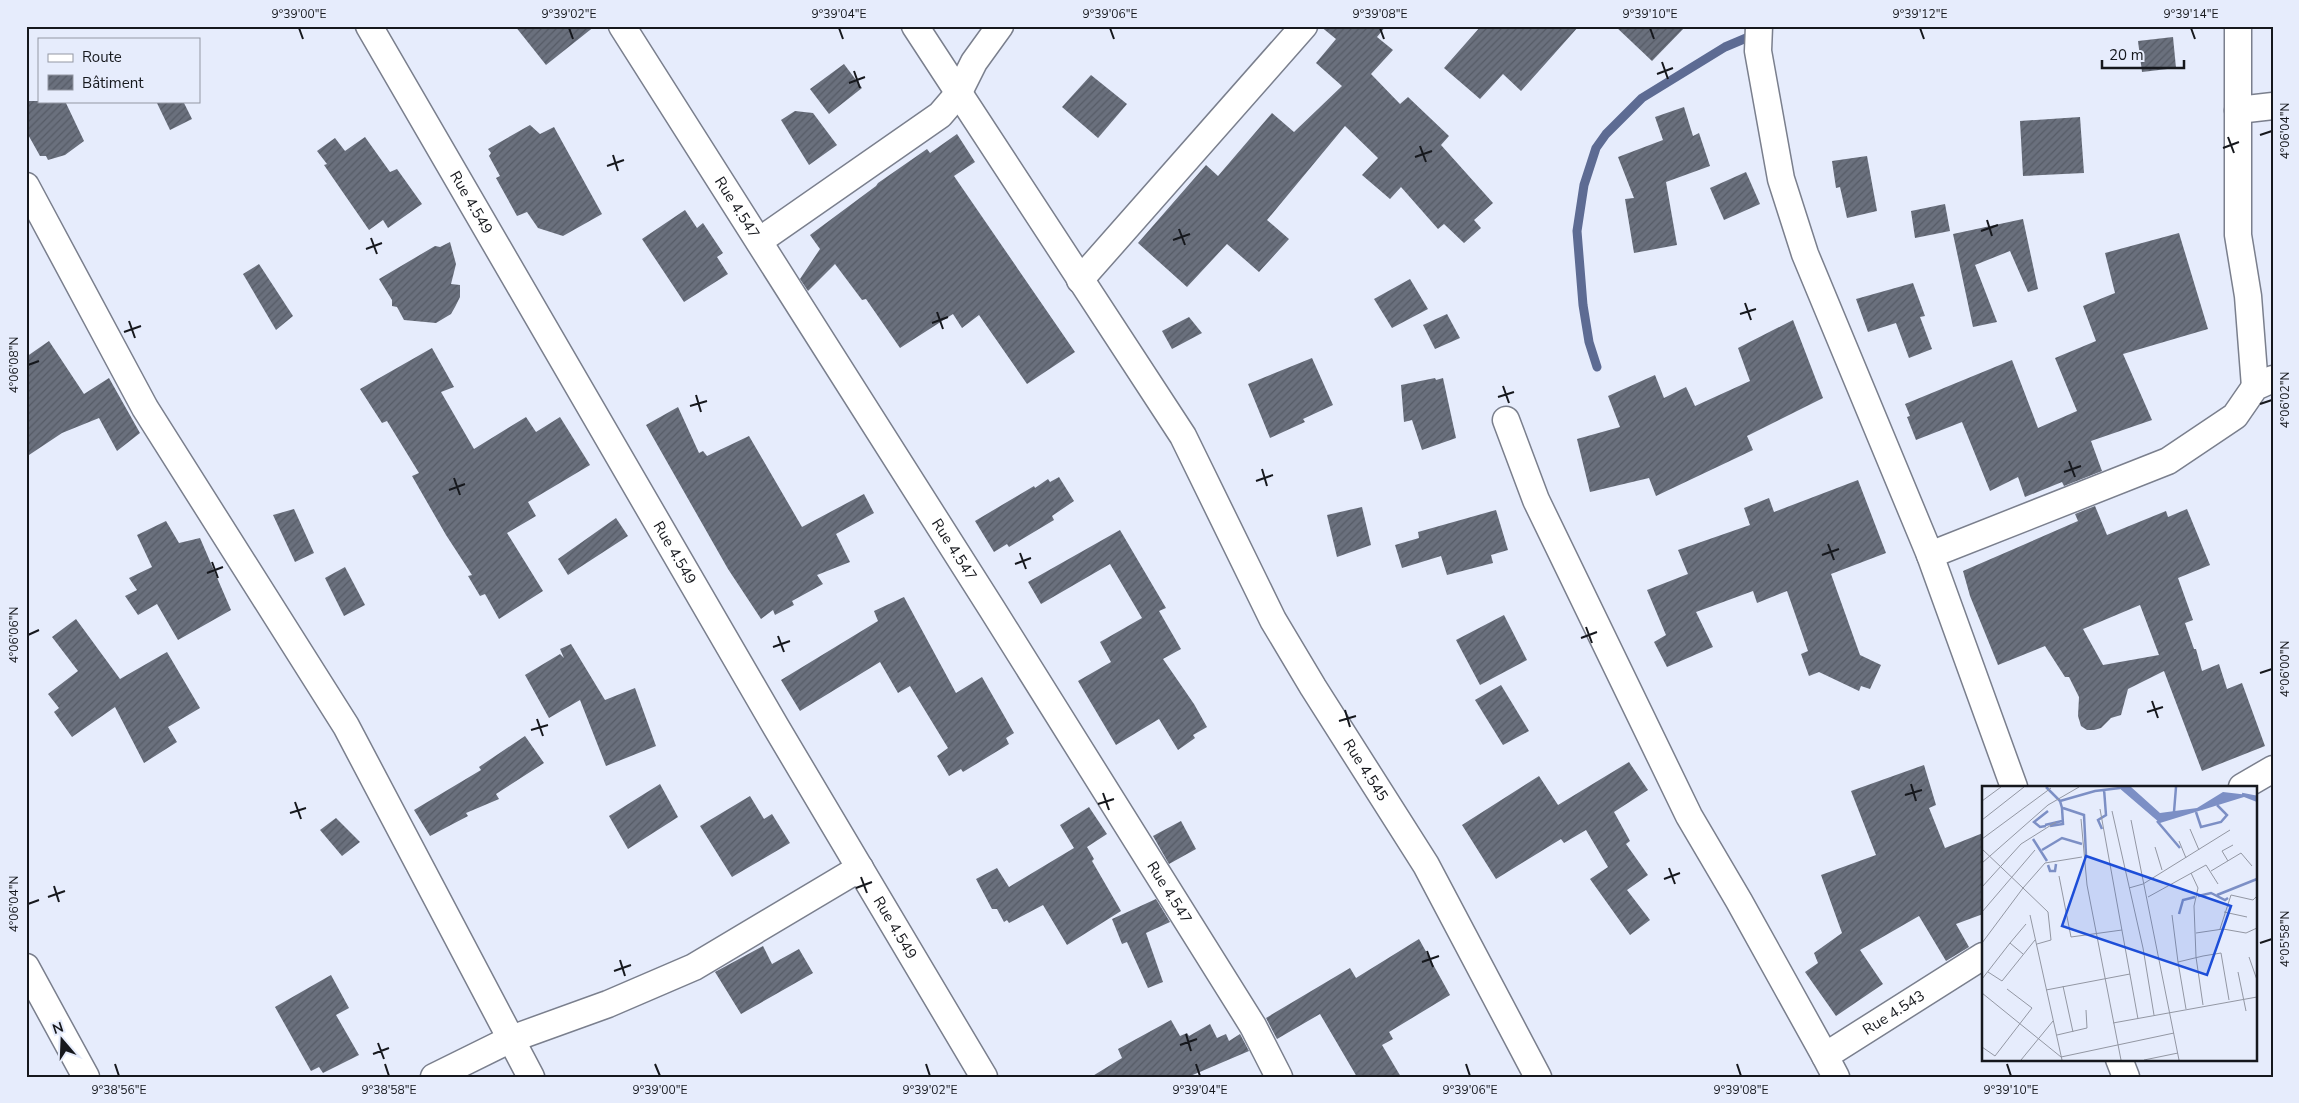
<svg xmlns="http://www.w3.org/2000/svg" width="2299" height="1103" font-family="'Nunito Sans',sans-serif">
	<style>
		.lines { fill: none; stroke-linecap: round; stroke-linejoin: round }
		.stream { stroke: #5d6b93; stroke-width: 9 }
		.building { fill: url(#building-hatch); fill-rule: evenodd }
		.minor-casing { stroke: #7a7f8d; stroke-width: 29 }
		.minor { stroke: #fff; stroke-width: 26 }
		.ticks { fill: none; stroke: #16181d; stroke-width: 2 }
		.labels { text-anchor: middle; stroke-width: 4.5; stroke-linejoin: round; paint-order: stroke }
		.street-label { font-size: 15px; fill: #16181d; stroke: #e6ecfc }
		.inset-river { fill: none; stroke: #7c8fc5; stroke-width: 2.5 }
		.inset-road { fill: none; stroke: #9397a3; stroke-width: 1 }
		.view { fill: #1d4ed8; fill-opacity: 0.15; stroke: #1d4ed8; stroke-width: 2.5 }
		.inset-edge { fill: none; stroke: #16181d; stroke-width: 2.5 }
		.neatline { fill: none; stroke: #16181d; stroke-width: 2 }
		.ticks-label { font-size: 12px; text-anchor: middle; fill: #16181d }
	</style>
	<defs>
		<pattern id="building-hatch" width="6" height="6" patternUnits="userSpaceOnUse" patternTransform="scale(1.25)"><rect width="6" height="6" fill="#6a707d"/><path d="M-1 1l2-2M0 6l6-6M5 7l2-2" fill="none" stroke="#565b66"/></pattern>
	</defs>
	<rect width="100%" height="100%" fill="#e6ecfc"/>
	<g class="lines">
		<path class="stream" d="M 1597,367 L 1589,342 L 1583,305 L 1577,231 L 1584,185 L 1596,148 L 1606,134 L 1642,98 L 1725,47 L 1751,36"/>
	</g>
	<g class="building">
		<path d="M 515,26 L 595,26 L 546,65 Z"/>
		<path d="M 1320,26 L 1386,26 L 1377,37 L 1393,50 L 1371,74 L 1400,104 L 1408,97 L 1449,136 L 1441,145 L 1493,203 L 1474,220 L 1481,228 L 1464,243 L 1444,224 L 1438,229 L 1401,187 L 1390,199 L 1362,175 L 1378,158 L 1345,126 L 1267,220 L 1289,239 L 1259,272 L 1227,244 L 1187,287 L 1138,243 L 1206,165 L 1218,176 L 1272,113 L 1294,132 L 1342,86 L 1316,63 L 1336,39 Z"/>
		<path d="M 1481,26 L 1579,26 L 1521,91 L 1503,74 L 1480,99 L 1444,68 Z"/>
		<path d="M 1615,26 L 1686,26 L 1652,61 Z"/>
		<path d="M 2173,37 L 2176,68 L 2142,72 L 2138,41 Z"/>
		<path d="M 844,64 L 862,88 L 829,114 L 810,89 Z"/>
		<path d="M 1091,75 L 1127,104 L 1098,138 L 1062,107 Z"/>
		<path d="M 26,101 L 65,101 L 84,141 L 65,155 L 48,160 L 46,156 L 40,156 L 26,131 Z"/>
		<path d="M 156,101 L 183,101 L 192,119 L 170,130 Z"/>
		<path d="M 1684,107 L 1693,136 L 1699,133 L 1710,166 L 1666,182 L 1677,245 L 1634,253 L 1625,199 L 1634,198 L 1618,157 L 1663,140 L 1655,117 Z"/>
		<path d="M 795,111 L 813,113 L 837,145 L 809,165 L 781,120 Z"/>
		<path d="M 2080,117 L 2084,173 L 2023,176 L 2020,121 Z"/>
		<path d="M 530,125 L 540,134 L 554,127 L 602,214 L 563,236 L 538,228 L 527,212 L 517,216 L 496,178 L 500,176 L 489,156 L 491,153 L 488,149 Z"/>
		<path d="M 957,134 L 975,162 L 954,176 L 1075,352 L 1027,384 L 979,315 L 962,328 L 953,314 L 900,348 L 866,299 L 862,300 L 835,264 L 808,291 L 800,279 L 820,249 L 810,235 L 876,186 L 878,183 L 927,149 L 930,153 Z"/>
		<path d="M 365,137 L 390,172 L 397,169 L 422,204 L 388,228 L 383,220 L 369,230 L 324,165 L 327,164 L 317,151 L 335,138 L 345,151 Z"/>
		<path d="M 1867,156 L 1877,211 L 1847,218 L 1840,187 L 1836,188 L 1832,161 Z"/>
		<path d="M 1746,172 L 1760,204 L 1724,220 L 1710,188 Z"/>
		<path d="M 1945,204 L 1950,231 L 1915,238 L 1911,211 Z"/>
		<path d="M 685,210 L 697,228 L 703,223 L 723,253 L 717,257 L 728,274 L 684,302 L 642,239 Z"/>
		<path d="M 2023,219 L 2038,289 L 2028,292 L 2010,251 L 1975,265 L 1997,322 L 1973,327 L 1953,234 Z"/>
		<path d="M 2179,233 L 2208,329 L 2123,354 L 2152,420 L 2091,441 L 2102,471 L 2064,486 L 2062,482 L 2025,497 L 2018,477 L 1990,491 L 1962,422 L 1916,440 L 1907,417 L 1910,416 L 1905,404 L 2012,360 L 2038,428 L 2077,411 L 2055,358 L 2096,341 L 2083,306 L 2115,293 L 2105,253 Z"/>
		<path d="M 450,242 L 456,264 L 451,284 L 460,285 L 460,297 L 455,307 L 451,314 L 436,323 L 404,320 L 397,307 L 392,306 L 392,300 L 379,279 L 435,246 L 440,247 Z"/>
		<path d="M 259,264 L 293,316 L 276,330 L 243,274 Z"/>
		<path d="M 1410,279 L 1428,309 L 1392,328 L 1374,299 Z"/>
		<path d="M 1913,283 L 1925,316 L 1920,317 L 1932,349 L 1909,358 L 1896,323 L 1868,332 L 1856,299 Z"/>
		<path d="M 1447,314 L 1460,338 L 1435,349 L 1423,325 Z"/>
		<path d="M 1189,317 L 1202,333 L 1172,349 L 1162,331 Z"/>
		<path d="M 1793,320 L 1823,398 L 1747,436 L 1753,450 L 1656,496 L 1649,478 L 1590,492 L 1577,439 L 1620,427 L 1608,396 L 1655,375 L 1664,398 L 1686,387 L 1695,406 L 1750,381 L 1738,348 Z"/>
		<path d="M 49,341 L 84,394 L 109,378 L 140,433 L 117,451 L 99,418 L 62,433 L 26,457 L 26,357 Z"/>
		<path d="M 432,348 L 454,387 L 441,392 L 474,449 L 526,417 L 536,432 L 560,417 L 590,465 L 528,502 L 536,516 L 507,533 L 543,591 L 499,619 L 485,594 L 480,596 L 468,576 L 472,575 L 446,535 L 412,476 L 419,473 L 387,421 L 382,423 L 360,389 Z"/>
		<path d="M 1312,358 L 1333,405 L 1303,419 L 1305,422 L 1270,438 L 1248,384 Z"/>
		<path d="M 1435,378 L 1436,380 L 1443,378 L 1456,438 L 1422,450 L 1412,420 L 1404,422 L 1401,385 Z"/>
		<path d="M 678,407 L 699,453 L 703,451 L 707,456 L 749,436 L 802,527 L 864,494 L 874,513 L 836,534 L 850,562 L 817,575 L 823,584 L 792,601 L 794,605 L 775,615 L 773,610 L 761,619 L 728,569 L 646,425 Z"/>
		<path d="M 1059,477 L 1074,501 L 1052,516 L 1054,520 L 1009,547 L 1007,544 L 994,552 L 975,521 L 1034,486 L 1035,488 L 1048,479 L 1050,482 Z"/>
		<path d="M 1858,480 L 1886,553 L 1831,574 L 1860,655 L 1881,665 L 1870,689 L 1861,686 L 1859,691 L 1819,672 L 1809,676 L 1801,654 L 1808,651 L 1787,591 L 1757,603 L 1753,591 L 1696,612 L 1713,647 L 1667,667 L 1654,642 L 1666,635 L 1647,590 L 1688,574 L 1678,550 L 1750,525 L 1744,508 L 1769,498 L 1774,512 Z"/>
		<path d="M 2095,506 L 2107,535 L 2166,511 L 2168,517 L 2187,509 L 2210,565 L 2178,578 L 2193,620 L 2185,623 L 2194,649 L 2196,649 L 2202,671 L 2219,664 L 2227,689 L 2242,683 L 2265,746 L 2202,771 L 2164,671 L 2128,689 L 2121,715 L 2111,718 L 2101,728 L 2094,730 L 2087,730 L 2081,726 L 2078,716 L 2079,697 L 2069,677 L 2065,677 L 2045,646 L 1998,665 L 1970,596 L 1963,571 L 2078,521 L 2075,514 ZM 2140,605 L 2159,655 L 2103,665 L 2083,629 Z"/>
		<path d="M 1362,507 L 1371,545 L 1337,557 L 1327,515 Z"/>
		<path d="M 294,509 L 314,553 L 295,562 L 273,515 Z"/>
		<path d="M 1496,510 L 1508,550 L 1491,555 L 1493,563 L 1447,575 L 1441,556 L 1402,568 L 1395,545 L 1419,538 L 1418,532 Z"/>
		<path d="M 616,518 L 628,536 L 568,575 L 558,559 Z"/>
		<path d="M 166,521 L 179,543 L 200,538 L 231,610 L 178,640 L 157,604 L 138,615 L 125,596 L 137,590 L 129,578 L 152,567 L 137,535 Z"/>
		<path d="M 1120,530 L 1166,608 L 1159,611 L 1181,649 L 1163,659 L 1194,704 L 1207,727 L 1193,735 L 1195,738 L 1178,750 L 1159,719 L 1116,745 L 1078,681 L 1111,662 L 1100,642 L 1142,618 L 1110,564 L 1041,604 L 1028,582 Z"/>
		<path d="M 345,567 L 365,605 L 344,616 L 325,578 Z"/>
		<path d="M 904,597 L 956,693 L 982,677 L 1014,733 L 1006,738 L 1009,744 L 963,772 L 961,769 L 949,776 L 937,756 L 948,748 L 910,686 L 898,693 L 880,662 L 800,711 L 781,680 L 878,621 L 874,611 Z"/>
		<path d="M 1504,615 L 1527,660 L 1480,685 L 1456,640 Z"/>
		<path d="M 76,619 L 120,679 L 167,652 L 200,708 L 168,727 L 177,742 L 144,763 L 115,707 L 72,737 L 54,712 L 59,708 L 48,694 L 78,671 L 52,637 Z"/>
		<path d="M 571,644 L 605,700 L 635,688 L 656,746 L 606,766 L 580,700 L 549,718 L 525,675 L 560,654 L 564,658 L 560,649 Z"/>
		<path d="M 1501,685 L 1529,731 L 1503,745 L 1475,700 Z"/>
		<path d="M 525,736 L 544,763 L 496,794 L 499,799 L 466,813 L 468,816 L 430,836 L 414,810 L 481,770 L 479,767 Z"/>
		<path d="M 1629,762 L 1648,790 L 1614,812 L 1630,841 L 1626,844 L 1648,875 L 1627,890 L 1650,920 L 1630,935 L 1590,879 L 1608,867 L 1586,830 L 1564,843 L 1561,839 L 1496,879 L 1462,825 L 1539,776 L 1558,805 Z"/>
		<path d="M 1924,765 L 1936,805 L 1929,808 L 1945,848 L 1983,833 L 1983,914 L 1956,924 L 1969,947 L 1946,961 L 1919,916 L 1860,950 L 1883,984 L 1836,1016 L 1805,972 L 1818,963 L 1814,953 L 1842,933 L 1821,875 L 1876,855 L 1851,791 Z"/>
		<path d="M 660,784 L 678,817 L 628,849 L 609,816 Z"/>
		<path d="M 750,796 L 764,819 L 772,814 L 790,843 L 732,877 L 700,826 Z"/>
		<path d="M 1089,807 L 1107,834 L 1087,847 L 1094,859 L 1092,861 L 1121,911 L 1067,945 L 1043,905 L 1009,923 L 1007,920 L 1004,922 L 997,909 L 992,909 L 976,879 L 997,868 L 1009,887 L 1074,848 L 1060,825 Z"/>
		<path d="M 336,818 L 360,842 L 342,856 L 320,830 Z"/>
		<path d="M 1181,821 L 1196,849 L 1169,864 L 1153,836 Z"/>
		<path d="M 1156,899 L 1170,922 L 1146,933 L 1163,982 L 1148,988 L 1127,942 L 1122,944 L 1112,919 Z"/>
		<path d="M 1419,939 L 1450,995 L 1389,1032 L 1393,1039 L 1382,1045 L 1401,1077 L 1357,1077 L 1320,1014 L 1277,1039 L 1266,1018 L 1350,968 L 1356,978 Z"/>
		<path d="M 763,946 L 772,964 L 799,949 L 813,973 L 741,1014 L 715,972 Z"/>
		<path d="M 331,975 L 349,1008 L 336,1015 L 359,1055 L 323,1073 L 319,1067 L 311,1071 L 275,1007 Z"/>
		<path d="M 1171,1020 L 1180,1036 L 1187,1033 L 1189,1036 L 1210,1024 L 1217,1038 L 1226,1034 L 1229,1041 L 1240,1034 L 1249,1051 L 1188,1077 L 1091,1077 L 1122,1058 L 1118,1049 Z"/>
	</g>
	<g class="lines">
		<defs>
			<g id="minor">
				<path id="s1" d="M 369,26 L 776,727 L 984,1077"/>
				<path id="s2" d="M 622,26 L 992,609 L 1253,1026 L 1279,1077"/>
				<path id="s3" d="M 915,26 L 1183,436 L 1273,620 L 1313,687 L 1426,865 L 1538,1077"/>
				<path d="M 1759,26 L 1758,51 L 1781,179 L 1805,254 L 1930,555 L 2014,787"/>
				<path d="M 2238,26 L 2238,235 L 2248,296 L 2255,387"/>
				<path d="M 2238,110 L 2273,106"/>
				<path d="M 26,186 L 145,408 L 346,726 L 531,1077"/>
				<path d="M 759,241 L 940,115 L 958,94 L 974,62 L 1000,26"/>
				<path d="M 1080,280 L 1304,26"/>
				<path d="M 1506,420 L 1536,500 L 1689,816 L 1739,901 L 1825,1056"/>
				<path d="M 1930,555 L 2168,461 L 2235,416 L 2255,387 L 2273,379"/>
				<path d="M 2242,787 L 2273,769"/>
				<path d="M 26,967 L 86,1077"/>
				<path d="M 2119,1059 L 2126,1077"/>
				<path d="M 434,1077 L 511,1039 L 608,1004 L 694,967 L 860,868"/>
				<path id="s4" d="M 1836,1077 L 1825,1056 L 1983,956"/>
			</g>
		</defs>
		<use href="#minor" class="minor-casing"/>
		<use href="#minor" class="minor"/>
	</g>
	<path class="ticks" d="M 299,28 L 303,39M 569,28 L 573,39M 839,28 L 843,39M 1110,28 L 1114,39M 1380,28 L 1384,39M 1650,28 L 1654,39M 1920,28 L 1924,39M 2191,28 L 2195,39M 1662,62 L 1668,79M 854,71 L 860,88M 1657,74 L 1673,68M 849,83 L 865,77M 2260,135 L 2272,131M 2228,137 L 2234,153M 1420,146 L 1426,162M 2223,148 L 2239,142M 613,155 L 618,171M 1415,157 L 1432,151M 607,166 L 624,160M 1987,220 L 1992,236M 1179,229 L 1185,245M 1981,231 L 1998,225M 371,238 L 377,254M 1173,240 L 1190,234M 366,249 L 382,243M 1745,303 L 1751,320M 937,312 L 943,329M 1740,314 L 1756,309M 129,321 L 135,338M 932,323 L 948,317M 124,332 L 141,326M 28,365 L 39,361M 1503,386 L 1509,403M 696,395 L 701,412M 1498,397 L 1514,392M 2260,404 L 2272,400M 690,406 L 707,401M 2069,461 L 2075,477M 1262,469 L 1267,486M 2064,472 L 2081,466M 454,478 L 460,495M 1256,481 L 1273,475M 449,490 L 465,484M 1828,544 L 1834,560M 1020,553 L 1026,569M 1822,555 L 1839,549M 212,562 L 218,578M 1015,564 L 1031,558M 207,573 L 223,567M 1586,627 L 1592,643M 28,635 L 39,630M 778,636 L 784,652M 1581,638 L 1597,632M 773,647 L 790,641M 2260,673 L 2272,669M 2152,701 L 2158,718M 1345,710 L 1350,727M 2147,712 L 2163,707M 537,719 L 543,736M 1339,721 L 1356,716M 531,730 L 548,725M 1911,784 L 1916,801M 1103,793 L 1109,810M 1905,795 L 1922,790M 295,802 L 301,819M 1098,804 L 1114,799M 290,813 L 306,808M 1669,868 L 1675,884M 861,877 L 867,893M 1664,879 L 1680,873M 54,886 L 59,902M 856,888 L 872,882M 48,897 L 65,891M 28,904 L 39,900M 2260,943 L 2272,939M 1427,951 L 1433,967M 620,960 L 625,976M 1422,962 L 1439,956M 614,971 L 631,965M 1186,1034 L 1191,1051M 378,1043 L 384,1059M 1180,1045 L 1197,1039M 373,1054 L 389,1048M 115,1064 L 119,1076M 385,1064 L 389,1076M 655,1064 L 660,1076M 926,1064 L 930,1076M 1196,1064 L 1200,1076M 1466,1064 L 1470,1076M 1737,1064 L 1741,1076M 2007,1064 L 2011,1076"/>
	<g class="labels">
		<g class="street-label">
			<text dy="5" stroke="none"><textPath href="#s1" startOffset="204">Rue 4.549</textPath></text>
			<text dy="5" stroke="none"><textPath href="#s2" startOffset="215">Rue 4.547</textPath></text>
			<text dy="5" stroke="none"><textPath href="#s2" startOffset="620">Rue 4.547</textPath></text>
			<text dy="5" stroke="none"><textPath href="#s1" startOffset="609">Rue 4.549</textPath></text>
			<text dy="5" stroke="none"><textPath href="#s3" startOffset="871">Rue 4.545</textPath></text>
			<text dy="5" stroke="none"><textPath href="#s2" startOffset="1025">Rue 4.547</textPath></text>
			<text dy="5" stroke="none"><textPath href="#s1" startOffset="1044">Rue 4.549</textPath></text>
			<text dy="5" stroke="none"><textPath href="#s4" startOffset="105">Rue 4.543</textPath></text>
		</g>
	</g>
	<g transform="translate(1982 786)">
		<rect width="275" height="275" fill="#e6ecfc"/>
		<path d="M 136,1 L 149,1 L 178,27 L 215,22 L 241,6 L 275,10 L 275,16 L 262,11 L 178,37 Z" fill="#7c8fc5"/>
		<path class="inset-river" d="M 64,1 L 78,15 L 80,22 L 81,38 L 68,40M 260,8 L 275,11M 78,15 L 113,5 L 138,2M 81,22 L 102,29 L 104,69M 192,26 L 194,1M 214,26 L 219,41 L 239,36 L 245,29 L 235,19M 175,35 L 198,62M 63,39 L 80,35M 64,40 L 58,41 L 52,36 L 66,25M 120,43 L 116,34 L 124,29 L 122,3M 51,53 L 65,75M 60,64 L 80,52 L 100,58M 66,79 L 68,85 L 73,85 L 74,78M 235,109 L 275,93M 216,110 L 229,107 L 243,114 L 246,112M 197,128 L 201,114 L 213,111"/>
		<path class="inset-road" d="M 0,15 L 19,1M 118,23 L 156,233M 130,25 L 161,162 L 172,229M 99,33 L 105,99 L 139,274M 0,34 L 42,1M 149,34 L 197,274M 208,43 L 217,64M 0,53 L 69,2M 197,55 L 204,72M 173,61 L 180,84M 0,63 L 41,102 L 63,77 L 100,71M 246,75 L 240,65 L 251,59M 0,77 L 66,19 L 97,1M 229,85 L 259,67 L 270,80M 209,87 L 216,102 L 212,120 L 214,171 L 221,219M 77,90 L 89,151 L 140,144M 0,101 L 39,58 L 74,36M 147,102 L 161,98 L 248,44M 166,111 L 224,79 L 236,98M 0,126 L 53,64M 242,126 L 265,131M 48,129 L 80,274M 190,129 L 196,176M 238,143 L 249,109 L 271,114 L 275,110M 214,147 L 241,143 L 264,147 L 275,142M 0,157 L 41,102 L 66,126 L 69,154 L 55,158M 41,168 L 28,157 L 44,138M 267,171 L 275,194M 6,186 L 20,195 L 53,154M 256,186 L 264,225M 0,193 L 28,157M 81,200 L 91,246M 64,204 L 148,188M 0,207 L 79,271 L 192,247M 204,223 L 196,176 L 221,170 L 239,167 L 247,214M 131,237 L 275,211M 75,249 L 105,242 L 104,224M 0,261 L 13,270 L 50,222 L 25,203M 39,274 L 71,235M 162,274 L 196,267"/>
		<path class="view" d="M 104,70 L 249,120 L 225,189 L 80,140 Z"/>
		<rect width="275" height="275" class="inset-edge"/>
	</g>
	<rect width="2299" height="1103" fill="none" stroke="#e6ecfc" stroke-width="55"/>
	<rect x="38" y="38" width="162" height="65" fill="#e6ecfc" stroke="#9397a3"/>
	<rect x="48" y="54" width="25" height="8" fill="#ffffff" stroke="#9397a3"/>
	<text x="82" y="62" font-size="15" fill="#16181d">Route</text>
	<rect x="48" y="75" width="25" height="15" fill="url(#building-hatch)" stroke="#9397a3"/>
	<text x="82" y="88" font-size="15" fill="#16181d">Bâtiment</text>
	<g transform="translate(62 1040) rotate(341)" stroke="#e6ecfc" stroke-width="4" paint-order="stroke">
	<path d="M0-4L9 19L0 12L-9 19Z" fill="#16181d"/>
	<text y="-8" font-size="14" font-weight="bold" text-anchor="middle" fill="#16181d">N</text>
	</g>
	<path d="M2102 60v8h82v-8" fill="none" stroke="#16181d" stroke-width="2.5"/>
	<text x="2109" y="60" font-size="15" fill="#16181d" stroke="#e6ecfc" stroke-width="4" paint-order="stroke">20 m</text>
	<rect x="28" y="28" width="2244" height="1048" class="neatline"/>
	<g class="ticks-label">
		<text x="299" y="18">9°39'00"E</text>
		<text x="569" y="18">9°39'02"E</text>
		<text x="839" y="18">9°39'04"E</text>
		<text x="1110" y="18">9°39'06"E</text>
		<text x="1380" y="18">9°39'08"E</text>
		<text x="1650" y="18">9°39'10"E</text>
		<text x="1920" y="18">9°39'12"E</text>
		<text x="2191" y="18">9°39'14"E</text>
		<text transform="translate(2285 131) rotate(-90)" y="4">4°06'04"N</text>
		<text transform="translate(14 365) rotate(-90)" y="4">4°06'08"N</text>
		<text transform="translate(2285 400) rotate(-90)" y="4">4°06'02"N</text>
		<text transform="translate(14 635) rotate(-90)" y="4">4°06'06"N</text>
		<text transform="translate(2285 669) rotate(-90)" y="4">4°06'00"N</text>
		<text transform="translate(14 904) rotate(-90)" y="4">4°06'04"N</text>
		<text transform="translate(2285 939) rotate(-90)" y="4">4°05'58"N</text>
		<text x="119" y="1094">9°38'56"E</text>
		<text x="389" y="1094">9°38'58"E</text>
		<text x="660" y="1094">9°39'00"E</text>
		<text x="930" y="1094">9°39'02"E</text>
		<text x="1200" y="1094">9°39'04"E</text>
		<text x="1470" y="1094">9°39'06"E</text>
		<text x="1741" y="1094">9°39'08"E</text>
		<text x="2011" y="1094">9°39'10"E</text>
	</g>
</svg>
